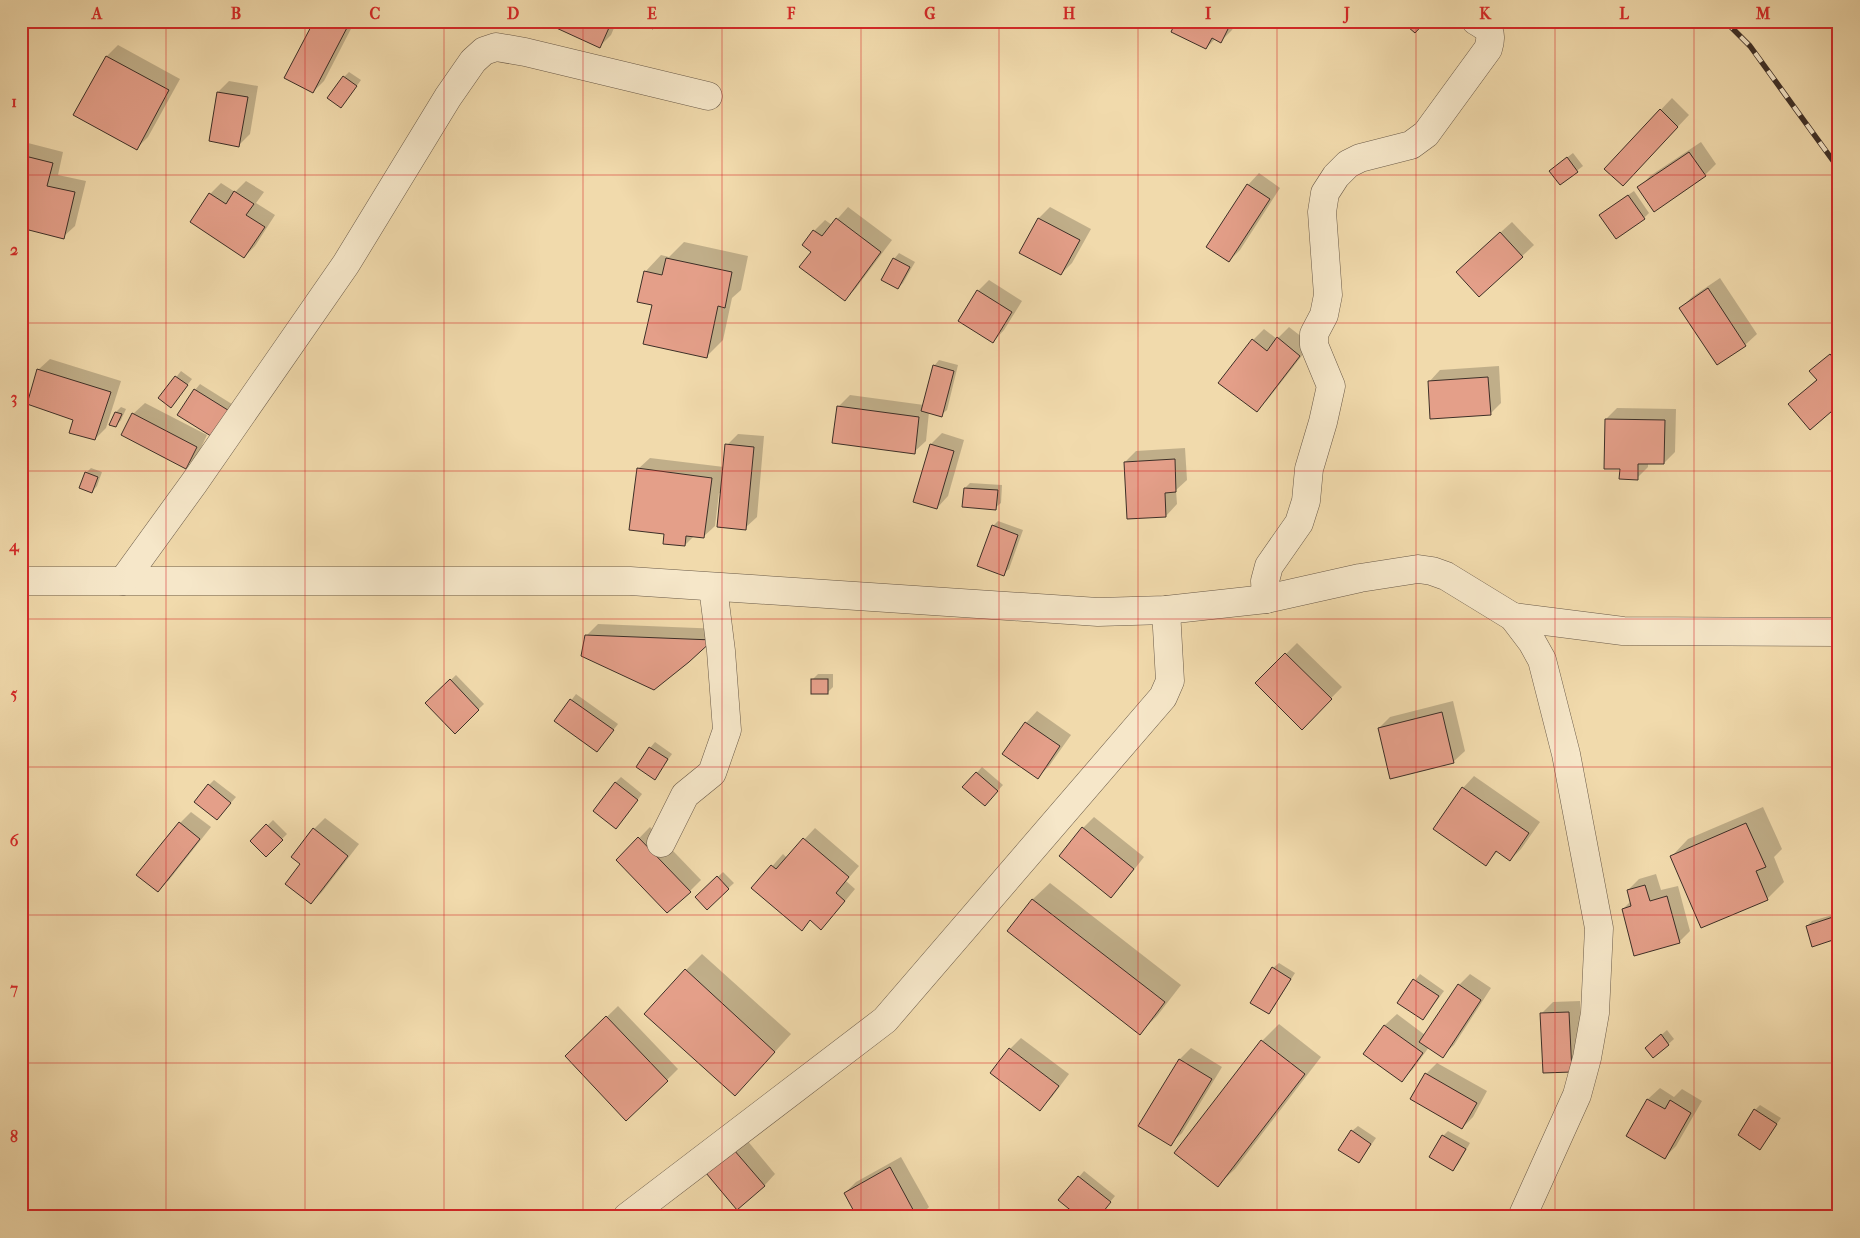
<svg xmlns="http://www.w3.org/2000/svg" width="1860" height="1238" font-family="'IM FELL French Canon',serif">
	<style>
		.shadow { fill: #0003 }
		.building { fill: #e49f89; stroke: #3d2f27 }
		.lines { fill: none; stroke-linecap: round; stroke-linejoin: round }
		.minor-casing { stroke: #6a5a48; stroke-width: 29 }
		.minor { stroke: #f6e7c9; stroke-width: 28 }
		.rail-casing { stroke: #3d2f27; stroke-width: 5.5 }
		.rail { stroke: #f6e7c9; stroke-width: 4; stroke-dasharray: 11; stroke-linecap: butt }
		.grid { fill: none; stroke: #d62828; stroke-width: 1; stroke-opacity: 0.55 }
		.neatline { fill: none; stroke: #d62828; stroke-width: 2 }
		.grid-label { font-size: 16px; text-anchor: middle; font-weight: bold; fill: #d62828 }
	</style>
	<rect width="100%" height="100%" fill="#f1daac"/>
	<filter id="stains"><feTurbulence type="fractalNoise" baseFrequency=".004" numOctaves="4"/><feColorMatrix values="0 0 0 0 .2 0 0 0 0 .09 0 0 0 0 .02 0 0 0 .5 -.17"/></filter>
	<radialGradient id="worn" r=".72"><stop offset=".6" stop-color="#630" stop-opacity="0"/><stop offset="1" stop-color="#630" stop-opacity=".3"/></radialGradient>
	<g class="shadow">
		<path d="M 316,21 L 355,21 L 324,81 L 313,92 Z"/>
		<path d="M 556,21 L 617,21 L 611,35 L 599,47 Z"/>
		<path d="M 1178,21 L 1237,21 L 1232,30 L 1221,41 L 1215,39 L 1206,48 Z"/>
		<path d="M 118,45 L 180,79 L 148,137 L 137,148 L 75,115 L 107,56 Z"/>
		<path d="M 349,72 L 361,80 L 346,101 L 344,77 Z"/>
		<path d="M 229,81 L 258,86 L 250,134 L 239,145 L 218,92 Z"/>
		<path d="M 1672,98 L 1689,115 L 1634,173 L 1606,168 Z"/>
		<path d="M 1701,142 L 1716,164 L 1705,175 L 1639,188 L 1650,176 Z"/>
		<path d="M 28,143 L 63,152 L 58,175 L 86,181 L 75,226 L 63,237 L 21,227 L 21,150 Z"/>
		<path d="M 1573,153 L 1583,166 L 1560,184 L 1556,166 Z"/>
		<path d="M 1259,173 L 1280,188 L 1240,250 L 1229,261 L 1248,185 Z"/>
		<path d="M 246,181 L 264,192 L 256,203 L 275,215 L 255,246 L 244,257 L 210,194 L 221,183 L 235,192 Z"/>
		<path d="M 1634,191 L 1649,213 L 1644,218 L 1606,210 Z"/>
		<path d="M 848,207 L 892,240 L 856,288 L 845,300 L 814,231 L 825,220 L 832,225 Z"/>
		<path d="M 1050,207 L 1091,229 L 1072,263 L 1061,274 L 1021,252 L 1039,218 Z"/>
		<path d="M 1512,222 L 1534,245 L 1480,296 L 1469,261 Z"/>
		<path d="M 684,242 L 748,256 L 741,290 L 732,298 L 723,340 L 707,356 L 653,304 L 645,272 L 661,255 L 669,257 Z"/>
		<path d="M 899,253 L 915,262 L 903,283 L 898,288 L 894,259 Z"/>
		<path d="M 1720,278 L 1757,334 L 1745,345 L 1717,364 L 1681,308 L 1692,297 Z"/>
		<path d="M 989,280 L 1022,301 L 1004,330 L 993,342 L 978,291 Z"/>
		<path d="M 1289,327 L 1311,344 L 1268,399 L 1257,411 L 1220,382 L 1253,340 L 1264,329 L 1277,339 Z"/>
		<path d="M 1839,346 L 1839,404 L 1789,404 L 1817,379 L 1811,372 Z"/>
		<path d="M 50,359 L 121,381 L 106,428 L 95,439 L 75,419 L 38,370 Z"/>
		<path d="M 939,360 L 958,365 L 947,410 L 941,415 L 929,412 L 926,441 L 914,452 L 838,407 L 850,395 L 924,405 L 934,366 Z"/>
		<path d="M 1499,366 L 1501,403 L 1490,414 L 1429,382 L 1440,370 Z"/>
		<path d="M 181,371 L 192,379 L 171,406 L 160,398 Z"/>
		<path d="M 200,384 L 235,406 L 219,431 L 195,390 Z"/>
		<path d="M 145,403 L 207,435 L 197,456 L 185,467 L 133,414 Z"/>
		<path d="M 121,407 L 126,409 L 121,420 L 116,426 L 111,424 L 116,412 Z"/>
		<path d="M 1617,408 L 1676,409 L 1675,452 L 1664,463 L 1648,463 L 1648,467 L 1637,478 L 1621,468 L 1606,419 Z"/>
		<path d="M 942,433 L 964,440 L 948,496 L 937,508 L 915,501 L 931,444 Z"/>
		<path d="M 738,434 L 764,436 L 757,517 L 745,528 L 721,494 L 719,493 L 715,526 L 703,537 L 694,536 L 685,545 L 665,533 L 638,469 L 650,458 L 724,467 L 727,445 Z"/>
		<path d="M 1185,448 L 1187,480 L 1176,490 L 1177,504 L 1166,516 L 1125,462 L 1136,451 Z"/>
		<path d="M 91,468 L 102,472 L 97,486 L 92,492 L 86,473 Z"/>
		<path d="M 970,483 L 1002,485 L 1001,503 L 995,508 L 965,488 Z"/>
		<path d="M 998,521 L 1023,530 L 1009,569 L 1003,574 L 993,526 Z"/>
		<path d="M 598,624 L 722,629 L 654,689 L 586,636 Z"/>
		<path d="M 1297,643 L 1342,687 L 1302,728 L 1257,683 Z"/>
		<path d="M 818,674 L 833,674 L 833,687 L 827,693 L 813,679 Z"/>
		<path d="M 456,675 L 484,704 L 455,732 L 427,703 Z"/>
		<path d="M 576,694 L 618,724 L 602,745 L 556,721 Z"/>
		<path d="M 1453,701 L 1465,751 L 1453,762 L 1379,728 L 1390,717 Z"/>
		<path d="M 1037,711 L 1071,735 L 1049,766 L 1038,777 L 1026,723 Z"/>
		<path d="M 655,742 L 672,754 L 655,778 L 650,748 Z"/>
		<path d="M 982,767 L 1003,785 L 990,799 L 964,787 Z"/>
		<path d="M 1474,776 L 1540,822 L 1521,849 L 1510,860 L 1498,851 L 1485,864 L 1435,829 L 1463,788 Z"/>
		<path d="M 621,777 L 642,794 L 621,822 L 615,783 Z"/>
		<path d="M 214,780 L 236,797 L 222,813 L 209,785 Z"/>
		<path d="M 1763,807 L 1782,849 L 1774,857 L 1784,882 L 1767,899 L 1672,856 L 1688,839 Z"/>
		<path d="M 191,812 L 211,827 L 169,880 L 158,891 L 180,823 Z"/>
		<path d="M 1094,817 L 1144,857 L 1122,885 L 1111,897 L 1083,828 Z"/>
		<path d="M 325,818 L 359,844 L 322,892 L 311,903 L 302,864 L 314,829 Z"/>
		<path d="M 273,820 L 287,834 L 266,855 L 252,841 Z"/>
		<path d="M 650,827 L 701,880 L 690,891 L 618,860 Z"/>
		<path d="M 815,828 L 859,866 L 846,881 L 855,889 L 832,917 L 821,928 L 811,919 L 802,929 L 753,888 L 783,854 L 787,858 Z"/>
		<path d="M 723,872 L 734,883 L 707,908 L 697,897 Z"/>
		<path d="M 1656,874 L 1661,890 L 1678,886 L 1690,931 L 1679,942 L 1623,909 L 1631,901 L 1628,890 L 1639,879 Z"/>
		<path d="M 1050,883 L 1181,985 L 1157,1016 L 1140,1033 L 1009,931 L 1033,899 Z"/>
		<path d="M 1839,913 L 1839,937 L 1807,926 L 1812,921 Z"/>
		<path d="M 702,954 L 791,1034 L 752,1077 L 686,970 Z"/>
		<path d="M 1279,963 L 1295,973 L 1274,1007 L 1269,1012 L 1252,1002 L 1273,968 Z"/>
		<path d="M 1420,974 L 1444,991 L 1423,1019 L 1399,1003 Z"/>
		<path d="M 1470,974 L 1491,988 L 1454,1045 L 1442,1056 L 1429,1047 L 1413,1069 L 1402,1080 L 1365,1054 L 1385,1025 L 1397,1014 L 1425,1035 L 1459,985 Z"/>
		<path d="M 1580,1001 L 1582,1059 L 1571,1071 L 1541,1014 L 1553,1002 Z"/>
		<path d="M 618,1006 L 678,1069 L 667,1080 L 578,1045 Z"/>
		<path d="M 1279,1024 L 1321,1057 L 1235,1169 L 1218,1185 L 1175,1153 L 1262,1041 Z"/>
		<path d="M 1667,1030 L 1674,1039 L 1654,1057 L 1652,1043 Z"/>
		<path d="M 1021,1038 L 1069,1074 L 1051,1098 L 1040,1109 L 992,1073 L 1010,1049 Z"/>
		<path d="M 1191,1048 L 1222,1067 L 1182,1133 L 1170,1144 L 1140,1126 L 1180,1059 Z"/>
		<path d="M 1437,1063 L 1487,1091 L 1473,1117 L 1462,1128 L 1426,1074 Z"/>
		<path d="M 1660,1088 L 1674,1097 L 1682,1089 L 1702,1101 L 1676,1146 L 1665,1157 L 1627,1135 L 1648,1099 Z"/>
		<path d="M 1760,1105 L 1781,1118 L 1760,1148 L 1755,1110 Z"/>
		<path d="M 1358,1126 L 1376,1138 L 1359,1162 L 1352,1131 Z"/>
		<path d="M 1448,1131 L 1470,1143 L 1458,1164 L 1453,1170 L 1443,1136 Z"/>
		<path d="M 746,1139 L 775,1174 L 764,1186 L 708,1173 Z"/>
		<path d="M 901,1157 L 929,1207 L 919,1217 L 858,1217 L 845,1193 L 856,1182 Z"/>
		<path d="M 1084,1171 L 1115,1196 L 1098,1217 L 1060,1200 Z"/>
		<path d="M 698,1210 L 702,1217 L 688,1217 Z"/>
	</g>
	<g class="building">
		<path d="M 314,21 L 350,22 L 313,93 L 284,78 Z"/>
		<path d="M 555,21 L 612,21 L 600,48 L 552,26 Z"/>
		<path d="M 638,21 L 657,21 L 653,29 Z"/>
		<path d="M 1176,21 L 1232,21 L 1221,43 L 1212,38 L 1206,49 L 1171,32 Z"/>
		<path d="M 1401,21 L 1426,21 L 1415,33 Z"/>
		<path d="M 106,56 L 169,90 L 137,150 L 73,115 Z"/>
		<path d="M 343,76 L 357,86 L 341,108 L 327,98 Z"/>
		<path d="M 217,92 L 248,97 L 239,147 L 209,141 Z"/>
		<path d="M 1660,109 L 1678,127 L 1623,186 L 1604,169 Z"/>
		<path d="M 1689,152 L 1706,176 L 1654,212 L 1637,187 Z"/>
		<path d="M 21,155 L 53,163 L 47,186 L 75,192 L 64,239 L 21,228 Z"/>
		<path d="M 1567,157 L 1578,172 L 1560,185 L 1549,171 Z"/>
		<path d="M 1247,184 L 1270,199 L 1229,262 L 1206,247 Z"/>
		<path d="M 234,191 L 254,204 L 246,215 L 265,227 L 244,258 L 190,222 L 209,193 L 226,204 Z"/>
		<path d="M 1628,195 L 1645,219 L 1616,239 L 1599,215 Z"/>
		<path d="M 836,218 L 881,252 L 845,301 L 799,267 L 811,252 L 802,245 L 813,230 L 822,236 Z"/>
		<path d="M 1038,218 L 1080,240 L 1061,275 L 1019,253 Z"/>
		<path d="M 1500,232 L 1523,257 L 1479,297 L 1456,272 Z"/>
		<path d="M 666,258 L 732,272 L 725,308 L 718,306 L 707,358 L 643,344 L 652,305 L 637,302 L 644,271 L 662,275 Z"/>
		<path d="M 893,258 L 910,267 L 898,289 L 881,280 Z"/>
		<path d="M 1708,288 L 1746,346 L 1717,365 L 1679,308 Z"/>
		<path d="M 977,290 L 1012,312 L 993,343 L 958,321 Z"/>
		<path d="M 1277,337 L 1300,356 L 1257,412 L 1218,383 L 1252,339 L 1267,351 Z"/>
		<path d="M 1830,354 L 1839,365 L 1839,405 L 1810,430 L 1788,404 L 1817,380 L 1809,371 Z"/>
		<path d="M 933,365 L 954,371 L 942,417 L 921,411 Z"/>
		<path d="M 37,369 L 111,392 L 95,440 L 69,433 L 73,420 L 27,404 Z"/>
		<path d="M 175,376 L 188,385 L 171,408 L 158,398 Z"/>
		<path d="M 1488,377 L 1491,415 L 1430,419 L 1428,381 Z"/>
		<path d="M 194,389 L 231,412 L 214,438 L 177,415 Z"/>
		<path d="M 837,406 L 919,417 L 915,454 L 832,443 Z"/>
		<path d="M 115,412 L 122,414 L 116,427 L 109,425 Z"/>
		<path d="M 132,413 L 197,447 L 186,469 L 121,435 Z"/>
		<path d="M 1605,419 L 1665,420 L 1664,464 L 1638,464 L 1638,480 L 1619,479 L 1620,469 L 1604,469 Z"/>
		<path d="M 725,444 L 754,447 L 746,530 L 717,527 Z"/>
		<path d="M 930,444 L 954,451 L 937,509 L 913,502 Z"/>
		<path d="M 1175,459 L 1176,492 L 1165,493 L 1166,517 L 1127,519 L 1124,462 Z"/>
		<path d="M 637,468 L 712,478 L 704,538 L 686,536 L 685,546 L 663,544 L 664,534 L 629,530 Z"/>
		<path d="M 85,472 L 98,477 L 92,493 L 79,488 Z"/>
		<path d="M 964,488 L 998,490 L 996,510 L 962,507 Z"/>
		<path d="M 992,525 L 1018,535 L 1004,576 L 977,566 Z"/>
		<path d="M 585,635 L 713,640 L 689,662 L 654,690 L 581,656 Z"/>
		<path d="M 1285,653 L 1332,699 L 1302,730 L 1255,683 Z"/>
		<path d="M 450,679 L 479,710 L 455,734 L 425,703 Z"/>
		<rect x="811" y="679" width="17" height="15"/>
		<path d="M 570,699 L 614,730 L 597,752 L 554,721 Z"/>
		<path d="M 1442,712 L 1454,763 L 1390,779 L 1378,728 Z"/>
		<path d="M 1025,722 L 1060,746 L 1038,779 L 1002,754 Z"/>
		<path d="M 649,747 L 668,759 L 655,780 L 636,767 Z"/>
		<path d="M 976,772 L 998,791 L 985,806 L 962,787 Z"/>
		<path d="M 615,782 L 638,800 L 616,829 L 593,811 Z"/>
		<path d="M 208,784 L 231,803 L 217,820 L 194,802 Z"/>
		<path d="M 1462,787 L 1529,833 L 1510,861 L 1496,851 L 1486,866 L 1433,829 Z"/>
		<path d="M 179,822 L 200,839 L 158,892 L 136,875 Z"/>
		<path d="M 1746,823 L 1766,867 L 1756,871 L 1768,900 L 1701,928 L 1670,856 Z"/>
		<path d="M 266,824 L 283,840 L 266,857 L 250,841 Z"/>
		<path d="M 1082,827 L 1134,869 L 1111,898 L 1059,856 Z"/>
		<path d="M 313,828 L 348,856 L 311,904 L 285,884 L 300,864 L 291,857 Z"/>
		<path d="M 638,837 L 691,892 L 667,913 L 616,860 Z"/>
		<path d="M 803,838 L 849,877 L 836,893 L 845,901 L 821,930 L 810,920 L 802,931 L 751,888 L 771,865 L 776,869 Z"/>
		<path d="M 717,876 L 729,889 L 707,910 L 695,897 Z"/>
		<path d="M 1645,885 L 1650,901 L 1667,896 L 1680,943 L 1634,956 L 1622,909 L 1631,906 L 1627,890 Z"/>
		<path d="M 1032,899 L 1165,1002 L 1140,1035 L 1007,931 Z"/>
		<path d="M 1839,915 L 1839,938 L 1812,947 L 1806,926 Z"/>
		<path d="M 1272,967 L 1291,979 L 1269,1014 L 1250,1003 Z"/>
		<path d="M 685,969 L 775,1052 L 735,1096 L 644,1014 Z"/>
		<path d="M 1413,979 L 1439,996 L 1423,1020 L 1397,1003 Z"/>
		<path d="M 1458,984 L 1481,1000 L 1443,1058 L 1419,1042 Z"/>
		<path d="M 1569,1012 L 1572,1072 L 1543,1073 L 1540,1013 Z"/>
		<path d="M 606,1016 L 668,1081 L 626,1121 L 565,1056 Z"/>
		<path d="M 1384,1025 L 1423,1053 L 1402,1082 L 1363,1054 Z"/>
		<path d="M 1661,1034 L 1669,1045 L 1653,1058 L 1645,1048 Z"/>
		<path d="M 1261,1040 L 1305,1074 L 1218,1187 L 1174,1153 Z"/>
		<path d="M 1009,1048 L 1059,1086 L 1040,1111 L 990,1073 Z"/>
		<path d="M 1179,1059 L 1212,1079 L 1171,1146 L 1138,1126 Z"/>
		<path d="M 1425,1073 L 1477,1103 L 1462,1129 L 1410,1099 Z"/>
		<path d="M 1647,1099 L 1665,1109 L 1670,1100 L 1691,1113 L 1665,1159 L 1626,1136 Z"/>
		<path d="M 1754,1109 L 1777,1124 L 1760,1150 L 1738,1135 Z"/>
		<path d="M 1351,1130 L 1371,1144 L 1359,1163 L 1338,1150 Z"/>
		<path d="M 1442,1135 L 1466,1149 L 1453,1171 L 1429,1157 Z"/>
		<path d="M 734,1150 L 765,1186 L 737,1210 L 706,1173 Z"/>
		<path d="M 890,1167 L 917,1217 L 857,1217 L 844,1193 Z"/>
		<path d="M 1078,1176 L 1111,1202 L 1099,1217 L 1079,1217 L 1058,1200 Z"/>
	</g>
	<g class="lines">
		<defs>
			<g id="minor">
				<path d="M 21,581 L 630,581 L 1098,612 L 1166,610 L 1266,599 L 1360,578 L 1418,569 L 1432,571 L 1446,576 L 1513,617 L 1532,642 L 1542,660 L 1566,754 L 1599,928 L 1595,1013 L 1587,1058 L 1577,1095 L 1522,1217"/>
				<path d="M 123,581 L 194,483 L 346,264 L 448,97 L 473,61 L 484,51 L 496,47 L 525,52 L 708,96"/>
				<path d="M 1266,599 L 1265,581 L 1269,566 L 1299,523 L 1306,501 L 1309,469 L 1323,422 L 1331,386 L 1314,345 L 1314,334 L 1324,315 L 1328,295 L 1322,212 L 1325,193 L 1336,176 L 1348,164 L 1360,158 L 1411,145 L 1426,134 L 1488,49 C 1493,33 1490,29 1476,21"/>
				<path d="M 1513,617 L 1623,631 L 1839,632"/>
				<path d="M 661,843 L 685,795 L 712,773 L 727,730 L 721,651 L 713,587"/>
				<path d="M 627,1217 L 885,1020 L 1163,697 L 1170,681 L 1166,610"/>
			</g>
		</defs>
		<use href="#minor" class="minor-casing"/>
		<use href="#minor" class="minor"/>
		<defs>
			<path id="rail" d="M 1725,21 L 1750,46 L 1839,169"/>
		</defs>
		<use href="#rail" class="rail-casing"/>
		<use href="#rail" class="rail"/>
	</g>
	<path class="grid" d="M 166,21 L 166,1217M 305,21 L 305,1217M 444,21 L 444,1217M 583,21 L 583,1217M 722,21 L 722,1217M 861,21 L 861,1217M 999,21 L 999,1217M 1138,21 L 1138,1217M 1277,21 L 1277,1217M 1416,21 L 1416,1217M 1555,21 L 1555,1217M 1694,21 L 1694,1217M 21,175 L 1839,175M 21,323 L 1839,323M 21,471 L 1839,471M 21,619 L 1839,619M 21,767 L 1839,767M 21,915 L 1839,915M 21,1063 L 1839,1063"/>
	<rect width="1860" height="1238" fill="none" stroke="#f1daac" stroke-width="55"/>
	<rect x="28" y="28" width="1804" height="1182" class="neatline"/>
	<g class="grid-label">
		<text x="97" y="19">A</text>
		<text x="236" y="19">B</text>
		<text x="375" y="19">C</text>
		<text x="513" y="19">D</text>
		<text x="652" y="19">E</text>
		<text x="791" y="19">F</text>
		<text x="930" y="19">G</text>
		<text x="1069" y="19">H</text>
		<text x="1208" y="19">I</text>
		<text x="1347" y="19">J</text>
		<text x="1485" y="19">K</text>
		<text x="1624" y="19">L</text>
		<text x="1763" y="19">M</text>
		<text x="14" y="107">1</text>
		<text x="14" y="255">2</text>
		<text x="14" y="403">3</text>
		<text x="14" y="551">4</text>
		<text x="14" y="699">5</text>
		<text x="14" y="846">6</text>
		<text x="14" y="994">7</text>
		<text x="14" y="1142">8</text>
	</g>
	<rect width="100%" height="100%" filter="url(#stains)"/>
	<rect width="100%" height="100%" fill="url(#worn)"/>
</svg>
